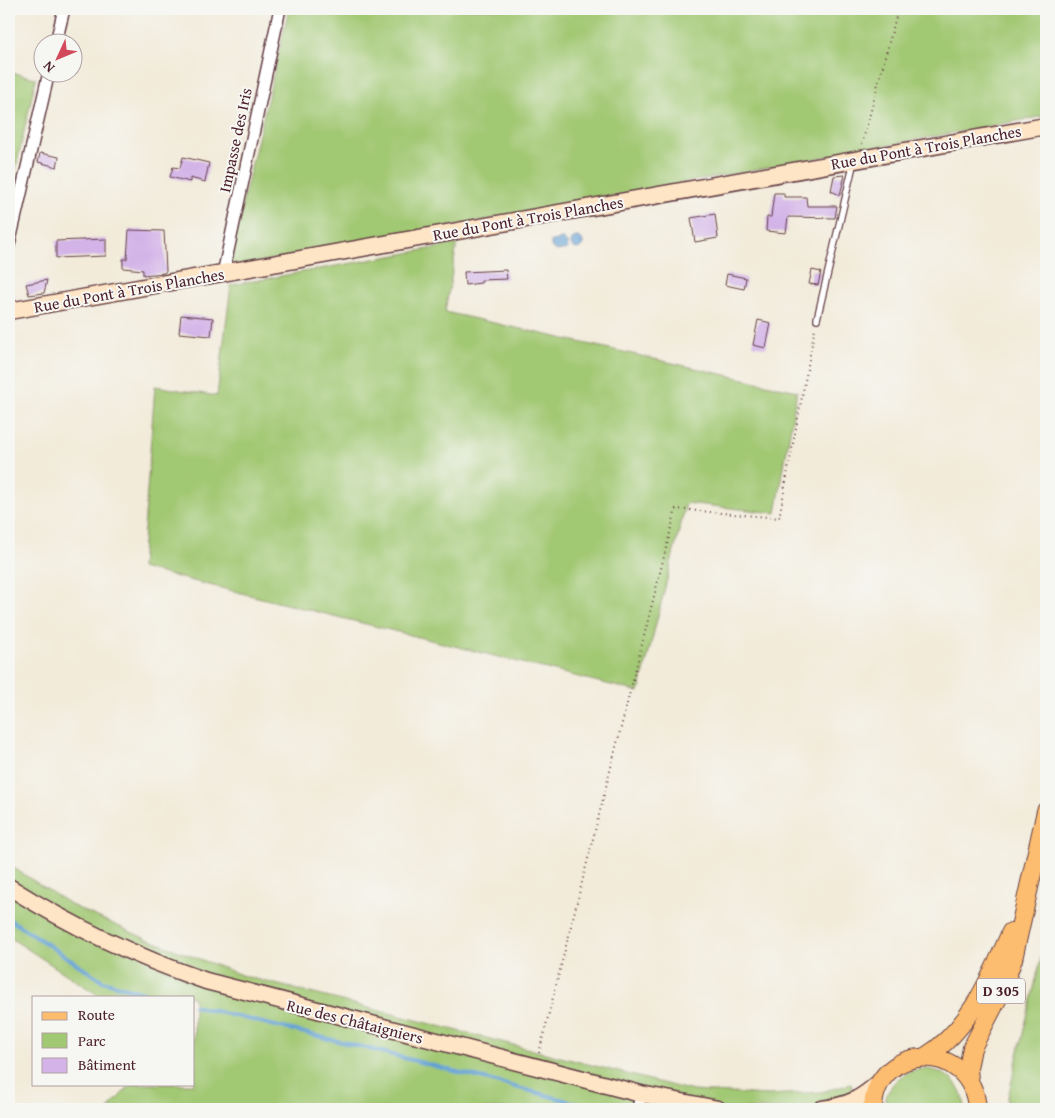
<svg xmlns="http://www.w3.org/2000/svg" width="1055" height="1118" font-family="'Gentium Book Plus',serif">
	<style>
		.green { fill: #a1c872; stroke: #76744e }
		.water { fill: #63a1d4; stroke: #566080 }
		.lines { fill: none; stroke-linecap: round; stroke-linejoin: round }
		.stream { stroke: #63a1d4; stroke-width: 4 }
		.building { fill: #d3b3e8 }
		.lane-casing { stroke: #633e45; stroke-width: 8 }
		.street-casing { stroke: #633e45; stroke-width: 14 }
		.secondary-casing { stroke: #633e45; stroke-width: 19 }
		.primary-casing { stroke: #633e45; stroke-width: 20 }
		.path { stroke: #633e45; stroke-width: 2; stroke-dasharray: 1 4; stroke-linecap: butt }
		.lane { stroke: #fff; stroke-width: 5.5 }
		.street { stroke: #fff; stroke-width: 11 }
		.secondary { stroke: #fee5c5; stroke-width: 16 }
		.primary { stroke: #fcbd6f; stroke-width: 18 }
		.labels { text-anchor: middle; stroke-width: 4; stroke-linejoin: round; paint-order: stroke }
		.shield { fill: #f6f6f2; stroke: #7e6067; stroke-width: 1 }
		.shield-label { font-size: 15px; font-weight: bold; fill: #4a1f2b }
		.street-label { font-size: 16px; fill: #4a1f2b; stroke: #f6f6f2 }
	</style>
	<rect width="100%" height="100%" fill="#f6f6f2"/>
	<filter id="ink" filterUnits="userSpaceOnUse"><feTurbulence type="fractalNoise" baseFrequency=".02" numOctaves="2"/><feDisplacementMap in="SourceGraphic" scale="10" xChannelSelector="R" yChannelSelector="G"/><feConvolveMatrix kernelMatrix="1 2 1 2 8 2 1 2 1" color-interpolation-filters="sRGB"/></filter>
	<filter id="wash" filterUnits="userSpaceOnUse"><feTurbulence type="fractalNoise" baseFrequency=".0096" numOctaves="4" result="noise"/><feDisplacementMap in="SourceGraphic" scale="20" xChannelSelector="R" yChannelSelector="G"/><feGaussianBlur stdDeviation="1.12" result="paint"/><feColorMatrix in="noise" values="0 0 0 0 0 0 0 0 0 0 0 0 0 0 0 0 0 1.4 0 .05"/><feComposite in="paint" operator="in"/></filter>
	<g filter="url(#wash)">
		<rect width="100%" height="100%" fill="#f2ebda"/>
		<g class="green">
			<path d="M 289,9 L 1046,9 L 1046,108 L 1044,116 L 227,268 Z"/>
			<path d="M 9,72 L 36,78 L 9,199 Z"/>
			<path d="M 457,244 L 445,312 L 797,391 L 776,513 L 686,503 L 639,692 L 141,568 L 155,386 L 217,396 L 231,285 Z"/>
			<path d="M 9,865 L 73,906 L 142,937 L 244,976 L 693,1091 L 769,1095 L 821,1092 L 851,1084 L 858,1109 L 108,1109 L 131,1084 L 194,1084 L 194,997 L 101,997 L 9,937 Z"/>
			<path d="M 1046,937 L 1046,1109 L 1030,1109 L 1007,1101 Z"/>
			<path d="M 921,1069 C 945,1068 964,1085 965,1109 L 884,1109 C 885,1088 899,1072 921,1069 Z"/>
		</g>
		<g class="water">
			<circle cx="577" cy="243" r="6"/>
			<path d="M 563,239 L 567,243 L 568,249 L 557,251 L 551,247 L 551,241 Z"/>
		</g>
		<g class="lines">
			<g class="stream">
				<path d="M 9,919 L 103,981 L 157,997"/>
				<path d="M 194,1006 L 366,1048 L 599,1109"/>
			</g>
		</g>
		<g id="blocks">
			<g class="building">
				<path d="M 40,153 L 59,157 L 57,167 L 38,162 Z"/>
				<path d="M 183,157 L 209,163 L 205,182 L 190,178 L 190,182 L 170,177 L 173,167 L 180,168 Z"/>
				<path d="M 845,175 L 840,195 L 831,191 L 834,176 Z"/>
				<path d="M 774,193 L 784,193 L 784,197 L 806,197 L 807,206 L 837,206 L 835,218 L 788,217 L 786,233 L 766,231 L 767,217 L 771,217 Z"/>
				<path d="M 715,214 L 718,238 L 695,242 L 691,218 Z"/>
				<path d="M 129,230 L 164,231 L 166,271 L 164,273 L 143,275 L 143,270 L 123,268 L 123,259 L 127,259 Z"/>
				<path d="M 106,239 L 106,256 L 56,258 L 56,241 Z"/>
				<path d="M 506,270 L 507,279 L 481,280 L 481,283 L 465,285 L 464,272 Z"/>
				<path d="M 812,270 L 821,272 L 818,285 L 809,284 Z"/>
				<path d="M 727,274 L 746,278 L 744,289 L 725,285 Z"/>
				<path d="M 47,280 L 44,293 L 29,295 L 26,284 Z"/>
				<path d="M 181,315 L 213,318 L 211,336 L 179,333 Z"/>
				<path d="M 758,320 L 771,323 L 766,348 L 753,345 Z"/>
			</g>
		</g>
	</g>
	<g filter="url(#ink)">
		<use href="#blocks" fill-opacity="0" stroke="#633e45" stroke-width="1"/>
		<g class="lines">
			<defs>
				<path id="lane" d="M 817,319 L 854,161"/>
				<g id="street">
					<path d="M 56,42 L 64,9"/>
					<path d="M 9,245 L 49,72"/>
					<path d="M 223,274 L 279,13"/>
					<path d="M 638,1109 L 641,1094"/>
				</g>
				<g id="secondary">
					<path d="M 9,311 L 1046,126"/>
					<path d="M 9,887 C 71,926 136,957 206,981 L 641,1094 L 718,1109"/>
					<path d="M 822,1109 C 849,1105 860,1100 881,1081"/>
				</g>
				<g id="primary">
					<path d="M 925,1057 C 969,1031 991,977 1011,932"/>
					<path d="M 969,1081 L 968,1068 L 972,1048 L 1001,992 L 1013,959 L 1046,811"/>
					<path d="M 873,1109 C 875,1041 973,1040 977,1109"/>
				</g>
			</defs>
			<use href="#lane" class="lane-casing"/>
			<use href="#street" class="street-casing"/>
			<use href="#secondary" class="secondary-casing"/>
			<use href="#primary" class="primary-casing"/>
			<g class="path">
				<path d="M 862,144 L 898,9"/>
				<path d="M 539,1053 L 676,509 L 779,518 L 815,328"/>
			</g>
			<use href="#lane" class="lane"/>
			<use href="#street" class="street"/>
			<use href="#secondary" class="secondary"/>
			<use href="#primary" class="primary"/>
		</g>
	</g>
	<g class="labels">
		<rect class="shield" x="977" y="978.5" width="48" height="25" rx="4"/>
		<g class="shield-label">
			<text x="1001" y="996">D 305</text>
		</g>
		<g class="street-label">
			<text transform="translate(235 140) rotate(-78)" y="6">Impasse des Iris</text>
			<text transform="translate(926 147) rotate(-10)" y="6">Rue du Pont à Trois Planches</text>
			<text transform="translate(528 218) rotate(-10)" y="6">Rue du Pont à Trois Planches</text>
			<text transform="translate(129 290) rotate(-10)" y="6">Rue du Pont à Trois Planches</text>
			<text transform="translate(355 1021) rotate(14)" y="6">Rue des Châtaigniers</text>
		</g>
	</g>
	<rect width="1055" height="1118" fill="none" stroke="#f6f6f2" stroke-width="30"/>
	<rect x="32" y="996" width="162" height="90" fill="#f6f6f2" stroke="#b1a0a2"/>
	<rect x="42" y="1012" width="25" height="8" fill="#fcbd6f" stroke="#b1a0a2"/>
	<text x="78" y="1020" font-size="15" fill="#4a1f2b">Route</text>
	<rect x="42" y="1033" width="25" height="15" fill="#a1c872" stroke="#b1a0a2"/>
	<text x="78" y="1046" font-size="15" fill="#4a1f2b">Parc</text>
	<rect x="42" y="1058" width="25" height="15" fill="#d3b3e8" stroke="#b1a0a2"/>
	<text x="78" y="1070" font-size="15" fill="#4a1f2b">Bâtiment</text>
	<g transform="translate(58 58) rotate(226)"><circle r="24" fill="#f6f6f2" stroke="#b1a0a2"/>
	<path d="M0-4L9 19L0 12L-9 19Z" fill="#d1495b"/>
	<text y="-8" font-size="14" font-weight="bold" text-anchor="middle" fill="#4a1f2b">N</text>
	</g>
</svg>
